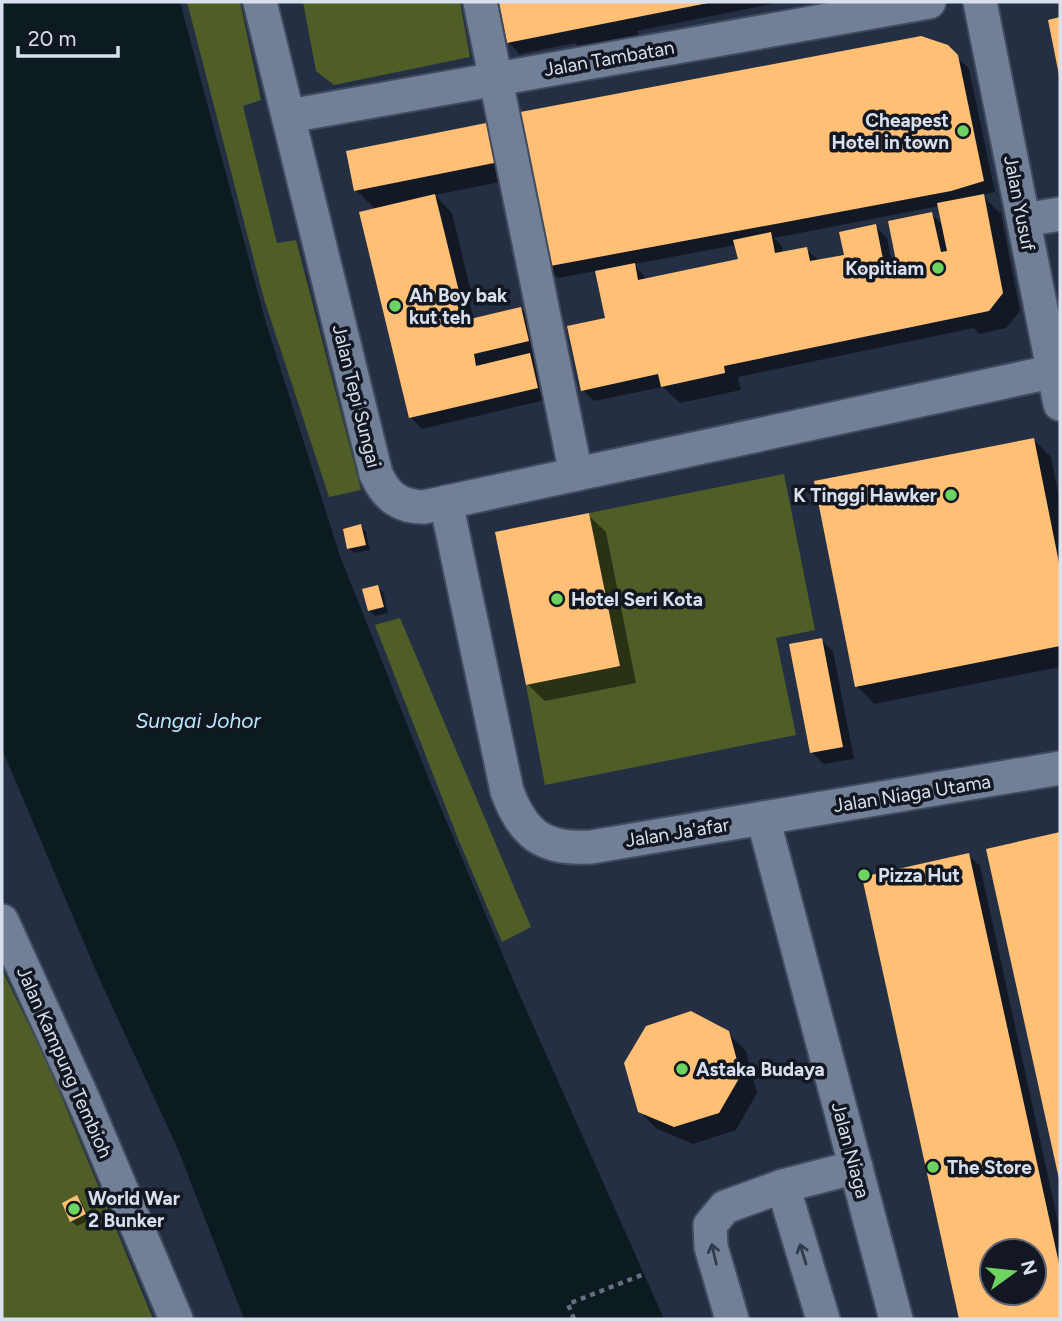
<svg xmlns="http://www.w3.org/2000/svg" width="1062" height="1321" font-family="Figtree,sans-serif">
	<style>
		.green { fill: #4f5e27 }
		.water { fill: #0c1b20 }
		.shadow { fill: #0007; fill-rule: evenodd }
		.building { fill: #ffbf75; fill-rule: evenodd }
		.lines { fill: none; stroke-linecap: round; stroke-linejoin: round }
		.minor-casing { stroke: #424b5d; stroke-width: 37 }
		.path { stroke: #667082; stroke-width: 4.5; stroke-dasharray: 5 5; stroke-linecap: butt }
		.minor { stroke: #717f97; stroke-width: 33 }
		.oneway { stroke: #333b4a }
		.poi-dot { fill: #6dd361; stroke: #121721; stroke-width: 2.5 }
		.labels { text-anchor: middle; stroke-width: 7; stroke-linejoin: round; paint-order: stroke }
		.street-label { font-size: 19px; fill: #d8e0ed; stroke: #121721 }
		.poi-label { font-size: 19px; font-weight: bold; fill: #d8e0ed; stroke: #121721; text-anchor: start }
		.water-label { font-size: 21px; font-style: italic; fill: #b6eafd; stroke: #121721 }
	</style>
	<rect width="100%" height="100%" fill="#242f44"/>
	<g class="green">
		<path d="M 187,2 L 240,2 L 261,100 L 243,106 L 277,243 L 296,240 L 361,490 L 329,497 L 264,299 Z"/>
		<path d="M 303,2 L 460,2 L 470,57 L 334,85 L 316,71 Z"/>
		<path d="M 784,474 L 815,630 L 776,638 L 796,735 L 545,785 L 526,685 L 620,666 L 589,513 Z"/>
		<path d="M 400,618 L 531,927 L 502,942 L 459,841 L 375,625 Z"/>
		<path d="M 2,970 L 48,1064 L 153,1319 L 2,1319 Z"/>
	</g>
	<path class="water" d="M 2,2 L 180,2 L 266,323 L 340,556 L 432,787 L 517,989 L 664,1319 L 244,1319 L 177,1147 L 99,978 L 2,749 Z"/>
	<g class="shadow">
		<path d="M 500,2 L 777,2 L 777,3 L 637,31 L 639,37 L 581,48 L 575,43 L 520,54 L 508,42 Z"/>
		<path d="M 947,46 L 969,69 L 995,192 L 982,195 L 1001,214 L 1020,311 L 1006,328 L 979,334 L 974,328 L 738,377 L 741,390 L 680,403 L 663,387 L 594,401 L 583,390 L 607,319 L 597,271 L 558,278 L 547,267 ZM 939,206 L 943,226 L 932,214 L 899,263 L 892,264 L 887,238 L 875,226 L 846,256 L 819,261 L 806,249 L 783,254 L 782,246 L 774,238 ZM 736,245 L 740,261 L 647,280 L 634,264 Z"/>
		<path d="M 490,124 L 515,179 L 435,195 L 452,213 L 472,296 L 468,297 L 474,320 L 521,309 L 538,326 L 546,358 L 535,361 L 541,367 L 549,399 L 422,429 L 410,417 L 376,210 L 356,190 Z"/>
		<path d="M 1034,440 L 1051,457 L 1060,503 L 1060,667 L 874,704 L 857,686 Z"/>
		<path d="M 588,515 L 606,532 L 636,683 L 545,701 L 527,684 Z"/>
		<path d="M 361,526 L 366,532 L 370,550 L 354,553 L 349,548 Z"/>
		<path d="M 377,587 L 383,592 L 388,613 L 375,616 L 370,611 L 365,590 Z"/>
		<path d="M 821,640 L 833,651 L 854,759 L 823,764 L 812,752 Z"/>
		<path d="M 1060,834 L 1060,1175 L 988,850 Z"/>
		<path d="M 968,855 L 980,866 L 1060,1231 L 1060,1319 L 961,1319 L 864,878 ZM 992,1251 L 1034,1251 L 1034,1293 L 992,1293 Z"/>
		<path d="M 728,1033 L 746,1051 L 757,1093 L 736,1130 L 693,1144 L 657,1129 L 639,1111 Z"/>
		<path d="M 77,1197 L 82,1203 L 90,1220 L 77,1226 L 71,1221 Z"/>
	</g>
	<g class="building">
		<path d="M 499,2 L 708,2 L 708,3 L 507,43 Z"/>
		<path d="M 1060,17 L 1060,75 L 1059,75 L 1048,20 Z"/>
		<path d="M 921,36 L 948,45 L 958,55 L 984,181 L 951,191 L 545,267 L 515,113 Z"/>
		<path d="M 491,122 L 499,162 L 354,191 L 346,151 Z"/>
		<path d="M 435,194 L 466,320 L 521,307 L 529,341 L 474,354 L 476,366 L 530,353 L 538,388 L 409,418 L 359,212 Z"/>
		<path d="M 984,194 L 1003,293 L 989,311 L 724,366 L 725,373 L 661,387 L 658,374 L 581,391 L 567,326 L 605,318 L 595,271 L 635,263 L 638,280 L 738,259 L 733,240 L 771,232 L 775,253 L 807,247 L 810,261 L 844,255 L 839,232 L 876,224 L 884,264 L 896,261 L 888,221 L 932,212 L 941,252 L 947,251 L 937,203 Z"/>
		<path d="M 1034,438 L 1060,568 L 1060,646 L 855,687 L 814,481 Z"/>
		<path d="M 589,513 L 620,666 L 526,685 L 495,532 Z"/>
		<path d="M 361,524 L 366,545 L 347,549 L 343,529 Z"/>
		<path d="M 378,585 L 384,607 L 368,611 L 362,589 Z"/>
		<path d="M 822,638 L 843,747 L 810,753 L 789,644 Z"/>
		<path d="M 1060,832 L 1060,1179 L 1059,1179 L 986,849 Z"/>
		<path d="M 969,853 L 1060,1268 L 1060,1319 L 959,1319 L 862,877 ZM 992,1251 L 1034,1251 L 1034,1293 L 992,1293 Z"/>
		<path d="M 691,1011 L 729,1031 L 741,1075 L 719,1113 L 674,1127 L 638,1112 L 624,1063 L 646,1026 Z"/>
		<path d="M 77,1195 L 86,1214 L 70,1222 L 62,1203 Z"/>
	</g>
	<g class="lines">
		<defs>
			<g id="minor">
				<path d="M 260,2 L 376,474 C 386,496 399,507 424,507 L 1060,370"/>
				<path d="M 480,2 L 576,474"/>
				<path d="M 980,2 L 1060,404"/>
				<path d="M 289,116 L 929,2"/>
				<path d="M 1024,220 L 1060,214"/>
				<path d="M 446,502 L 507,791 C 523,835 544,850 591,847 L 1060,768"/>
				<path d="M 763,818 L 896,1319"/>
				<path d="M 2,921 L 84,1101 L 176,1319"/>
				<path d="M 783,1186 L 823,1319"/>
				<path d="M 732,1319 L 711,1247 L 710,1225 L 725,1207 L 783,1186 L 856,1167"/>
			</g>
		</defs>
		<use href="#minor" class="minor-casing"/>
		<path class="path" d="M 574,1319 L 568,1304 L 644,1274"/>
		<use href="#minor" class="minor"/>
	</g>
	<defs><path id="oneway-shaft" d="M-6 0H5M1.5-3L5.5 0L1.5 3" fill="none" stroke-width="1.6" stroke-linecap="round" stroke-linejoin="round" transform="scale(1.75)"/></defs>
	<g class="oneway">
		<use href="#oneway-shaft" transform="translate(714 1254) rotate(-103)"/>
		<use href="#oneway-shaft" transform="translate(803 1254) rotate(-107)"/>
	</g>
	<g class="poi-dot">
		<circle cx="963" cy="131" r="7"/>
		<circle cx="938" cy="268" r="7"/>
		<circle cx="395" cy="306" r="7"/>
		<circle cx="951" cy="495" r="7"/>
		<circle cx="557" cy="599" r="7"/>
		<circle cx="864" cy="875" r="7"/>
		<circle cx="682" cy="1069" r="7"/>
		<circle cx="933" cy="1167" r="7"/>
		<circle cx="74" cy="1209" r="7"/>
	</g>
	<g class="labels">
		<g class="street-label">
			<text transform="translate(609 58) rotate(-10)" y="7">Jalan Tambatan</text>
			<text transform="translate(1020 203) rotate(79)" y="7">Jalan Yusuf</text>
			<text transform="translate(357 396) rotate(76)" y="7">Jalan Tepi Sungai</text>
			<text transform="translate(912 793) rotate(-9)" y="7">Jalan Niaga Utama</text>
			<text transform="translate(677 832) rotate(-9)" y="7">Jalan Ja'afar</text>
			<text transform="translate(65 1062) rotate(66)" y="7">Jalan Kampung Tembioh</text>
			<text transform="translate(851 1150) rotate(75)" y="7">Jalan Niaga</text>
		</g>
		<g class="poi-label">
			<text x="949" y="127" text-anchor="end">Cheapest<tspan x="949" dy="22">Hotel in town</tspan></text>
			<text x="924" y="275" text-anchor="end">Kopitiam</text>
			<text x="409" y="302">Ah Boy bak<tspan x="409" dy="22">kut teh</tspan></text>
			<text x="937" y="502" text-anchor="end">K Tinggi Hawker</text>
			<text x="571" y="606">Hotel Seri Kota</text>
			<text x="878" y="882">Pizza Hut</text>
			<text x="696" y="1076">Astaka Budaya</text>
			<text x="947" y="1174">The Store</text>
			<text x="88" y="1205">World War<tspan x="88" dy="22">2 Bunker</tspan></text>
		</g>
		<g class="water-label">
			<text x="198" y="728">Sungai Johor</text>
		</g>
	</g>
	<rect width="1062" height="1321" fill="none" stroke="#d8e0ed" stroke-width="7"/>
	<g transform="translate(1013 1272) rotate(75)"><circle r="33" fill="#121721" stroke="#616773" stroke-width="2"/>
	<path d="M0-5L12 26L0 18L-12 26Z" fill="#6dd361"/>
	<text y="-10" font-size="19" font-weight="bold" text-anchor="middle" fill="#d8e0ed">N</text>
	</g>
	<path d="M18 46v10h100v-10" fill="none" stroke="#d8e0ed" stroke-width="3.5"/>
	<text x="28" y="46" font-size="21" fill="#d8e0ed" stroke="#121721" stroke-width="5" paint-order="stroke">20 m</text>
</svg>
